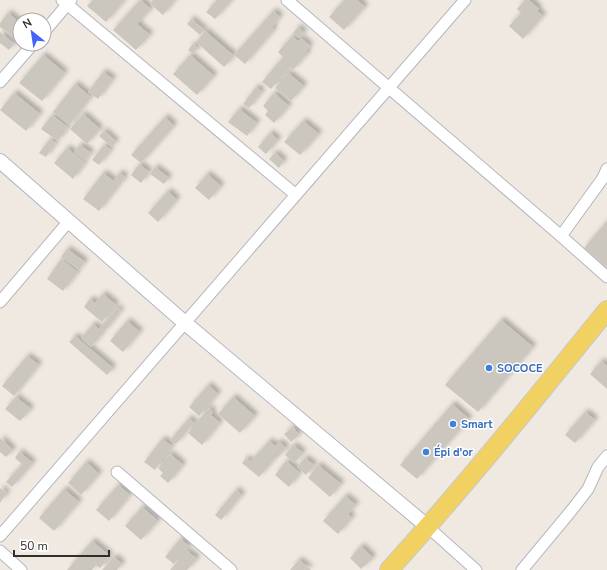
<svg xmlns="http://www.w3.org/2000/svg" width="607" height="570" font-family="'Nunito Sans',sans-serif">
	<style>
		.building { fill: #cbc7bf; filter: url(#shadow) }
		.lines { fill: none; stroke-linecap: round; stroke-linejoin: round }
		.minor-casing { stroke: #b4b7c1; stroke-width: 13 }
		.tertiary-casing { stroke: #b4b7c1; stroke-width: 16 }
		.primary-casing { stroke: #c9c9c9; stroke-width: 20 }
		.minor { stroke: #fff; stroke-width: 11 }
		.tertiary { stroke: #fff; stroke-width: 14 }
		.primary { stroke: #f2d163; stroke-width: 18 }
		.shop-dot { fill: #3f7fe0; stroke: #fff; stroke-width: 1.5 }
		.labels { text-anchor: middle; stroke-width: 3; stroke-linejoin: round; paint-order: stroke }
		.shop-label { font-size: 11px; font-weight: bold; fill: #366cbe; stroke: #fff; text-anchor: start }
	</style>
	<defs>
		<filter id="shadow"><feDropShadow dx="3.5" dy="-3.5" stdDeviation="2" flood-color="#0004"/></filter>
	</defs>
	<rect width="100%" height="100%" fill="#efe9e1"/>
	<g class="building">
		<path d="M 93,0 L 125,0 L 106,22 L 87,6 Z"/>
		<path d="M 140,0 L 151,9 L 137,24 L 150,35 L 136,50 L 113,30 Z"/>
		<path d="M 153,0 L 175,0 L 163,15 L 150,4 Z"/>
		<path d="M 217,0 L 232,0 L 215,19 L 206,12 Z"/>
		<path d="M 344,0 L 357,0 L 365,7 L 344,30 L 329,17 Z"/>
		<path d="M 525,0 L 529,0 L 539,9 L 537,11 L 543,16 L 523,39 L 509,26 L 521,13 L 517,9 Z"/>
		<path d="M 273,11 L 280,17 L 272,27 L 274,30 L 245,64 L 234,55 Z"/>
		<path d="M 8,13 L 20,23 L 20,33 L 16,39 L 0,27 L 0,23 Z"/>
		<path d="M 191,19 L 204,30 L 200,35 L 187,24 Z"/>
		<path d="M 298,27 L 304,33 L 299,38 L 293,33 Z"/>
		<path d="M 205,31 L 234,56 L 224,67 L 196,42 Z"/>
		<path d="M 0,32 L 14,44 L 9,50 L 0,43 Z"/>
		<path d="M 292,36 L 298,41 L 301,38 L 310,46 L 306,51 L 308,53 L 293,70 L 290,67 L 271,89 L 262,82 L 283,57 L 278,52 Z"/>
		<path d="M 193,44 L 198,48 L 193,54 L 188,50 Z"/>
		<path d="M 43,55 L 65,73 L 42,101 L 19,83 Z"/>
		<path d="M 190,55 L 214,76 L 197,95 L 173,74 Z"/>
		<path d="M 103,72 L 113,79 L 98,99 L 88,92 Z"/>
		<path d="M 288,73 L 304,86 L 291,101 L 275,88 Z"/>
		<path d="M 75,84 L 91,97 L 69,125 L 53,112 Z"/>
		<path d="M 256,87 L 262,92 L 249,108 L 243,104 Z"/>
		<path d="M 14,93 L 40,114 L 26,131 L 0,110 Z"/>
		<path d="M 274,93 L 289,106 L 274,123 L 265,115 L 268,111 L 263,106 Z"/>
		<path d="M 239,109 L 257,123 L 247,136 L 228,122 Z"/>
		<path d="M 83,114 L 100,129 L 87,144 L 70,129 Z"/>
		<path d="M 52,115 L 68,127 L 58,141 L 41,129 Z"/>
		<path d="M 165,117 L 174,126 L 141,163 L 131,155 Z"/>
		<path d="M 303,121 L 319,134 L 300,155 L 284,142 Z"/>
		<path d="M 104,131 L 116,142 L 112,147 L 99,136 Z"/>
		<path d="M 270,133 L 278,140 L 266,154 L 258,147 Z"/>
		<path d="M 50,139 L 56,143 L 46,157 L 39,153 Z"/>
		<path d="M 80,145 L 91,153 L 85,161 L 74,152 Z"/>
		<path d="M 104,145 L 111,150 L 99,165 L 92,160 Z"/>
		<path d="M 67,148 L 85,163 L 73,179 L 54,163 Z"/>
		<path d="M 275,153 L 284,161 L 279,168 L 269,159 Z"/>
		<path d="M 139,164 L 149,172 L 141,183 L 131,175 Z"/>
		<path d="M 155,167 L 169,178 L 164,184 L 150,174 Z"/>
		<path d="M 103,173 L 119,185 L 99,211 L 83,199 Z"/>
		<path d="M 119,173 L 125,177 L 120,185 L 114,180 Z"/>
		<path d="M 207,174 L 221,186 L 209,200 L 195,188 Z"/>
		<path d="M 168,191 L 177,200 L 158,222 L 148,213 Z"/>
		<path d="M 607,221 L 607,268 L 584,248 Z"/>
		<path d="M 67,249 L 85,262 L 79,270 L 61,257 Z"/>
		<path d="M 61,259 L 78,272 L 63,291 L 47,279 Z"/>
		<path d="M 103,294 L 116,305 L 102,322 L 84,307 L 90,299 L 95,303 Z"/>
		<path d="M 117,308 L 121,311 L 104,332 L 99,329 Z"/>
		<path d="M 501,320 L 533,347 L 478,412 L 445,385 Z"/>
		<path d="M 127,321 L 140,332 L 123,352 L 110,341 Z"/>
		<path d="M 93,324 L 103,333 L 91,347 L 81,338 Z"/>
		<path d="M 75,336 L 113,368 L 107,375 L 69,342 Z"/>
		<path d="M 27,356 L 39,365 L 14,396 L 2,386 Z"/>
		<path d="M 601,361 L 607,366 L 607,389 L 590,374 Z"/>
		<path d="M 208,385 L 218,394 L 199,416 L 189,407 Z"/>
		<path d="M 16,397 L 31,409 L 20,421 L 5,409 Z"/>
		<path d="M 233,397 L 255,416 L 240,433 L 218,414 Z"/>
		<path d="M 452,404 L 469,419 L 417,479 L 400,465 Z"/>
		<path d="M 209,408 L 213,412 L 211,415 L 220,423 L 202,445 L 188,433 Z"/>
		<path d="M 585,412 L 595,420 L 575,443 L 565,435 Z"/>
		<path d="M 189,418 L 194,423 L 176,444 L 170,440 Z"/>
		<path d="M 293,427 L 299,435 L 291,442 L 284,434 Z"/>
		<path d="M 0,438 L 13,450 L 6,457 L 0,452 Z"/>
		<path d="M 162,439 L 172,446 L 155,470 L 144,462 Z"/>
		<path d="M 269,441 L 275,446 L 279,442 L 286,448 L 277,458 L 276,457 L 259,477 L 242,463 L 246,458 L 250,462 Z"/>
		<path d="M 293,445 L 303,453 L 294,463 L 285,455 Z"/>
		<path d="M 19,452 L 33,463 L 12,487 L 6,482 L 22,464 L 15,458 Z"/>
		<path d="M 170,454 L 183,465 L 168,483 L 160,476 L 163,473 L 158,468 Z"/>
		<path d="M 305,458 L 314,465 L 306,475 L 297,467 Z"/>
		<path d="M 286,461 L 300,473 L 289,487 L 275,475 Z"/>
		<path d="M 86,462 L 99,474 L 81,495 L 68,483 Z"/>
		<path d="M 318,465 L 341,484 L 330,497 L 308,478 Z"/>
		<path d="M 118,485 L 130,495 L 109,521 L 96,510 Z"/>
		<path d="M 0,488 L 7,493 L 0,503 Z"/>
		<path d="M 64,489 L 79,502 L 54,531 L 39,518 Z"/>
		<path d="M 236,490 L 242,495 L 221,520 L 215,515 Z"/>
		<path d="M 345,496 L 356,505 L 348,514 L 352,518 L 338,534 L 323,521 Z"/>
		<path d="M 142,507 L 158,521 L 141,540 L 125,526 Z"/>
		<path d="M 180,539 L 189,546 L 174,564 L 165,557 Z"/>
		<path d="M 92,541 L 110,556 L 100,568 L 96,565 L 92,570 L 67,570 Z"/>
		<path d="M 361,546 L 373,558 L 361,569 L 350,558 Z"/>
		<path d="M 187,551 L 197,559 L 187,570 L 170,570 Z"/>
		<path d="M 114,557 L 122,564 L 117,570 L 102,570 Z"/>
		<path d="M 299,560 L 311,570 L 290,570 Z"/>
	</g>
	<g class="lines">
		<defs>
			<g id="minor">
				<path d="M 62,0 L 296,195"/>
				<path d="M 287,0 L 561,236 L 607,277"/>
				<path d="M 44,32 L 71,0"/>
				<path d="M 0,82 L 33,44"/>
				<path d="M 561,236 L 603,178 L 607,169"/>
				<path d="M 0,302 L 69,221"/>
				<path d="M 117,472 L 231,570"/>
				<path d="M 428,527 L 476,570"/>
				<path d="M 0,536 L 465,0"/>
				<path d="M 0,551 L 21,570"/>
				<path d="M 522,570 L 571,511 L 588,489 L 598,467 L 607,456"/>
			</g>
			<path id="tertiary" d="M 0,161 L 185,323 L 428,527"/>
			<path id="primary" d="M 389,570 C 465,486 536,398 607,310"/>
		</defs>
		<use href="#minor" class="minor-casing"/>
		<use href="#tertiary" class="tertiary-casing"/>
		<use href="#primary" class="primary-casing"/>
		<use href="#minor" class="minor"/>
		<use href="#tertiary" class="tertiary"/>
		<use href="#primary" class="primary"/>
	</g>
	<g class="shop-dot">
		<circle cx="489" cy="368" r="4"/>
		<circle cx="453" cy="424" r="4"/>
		<circle cx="426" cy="452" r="4"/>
	</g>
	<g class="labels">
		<g class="shop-label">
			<text x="497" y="372">SOCOCE</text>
			<text x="461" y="428">Smart</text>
			<text x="434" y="456">Épi d'or</text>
		</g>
	</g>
	<g transform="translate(32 32) rotate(330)"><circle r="19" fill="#ffffff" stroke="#ababab"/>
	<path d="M0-3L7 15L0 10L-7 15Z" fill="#4264fb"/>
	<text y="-6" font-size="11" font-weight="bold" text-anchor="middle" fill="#2e2e2e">N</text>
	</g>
	<path d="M14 550v6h95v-6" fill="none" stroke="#2e2e2e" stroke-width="2"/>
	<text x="20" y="550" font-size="12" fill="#2e2e2e" stroke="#ffffff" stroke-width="3" paint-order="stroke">50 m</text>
</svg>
